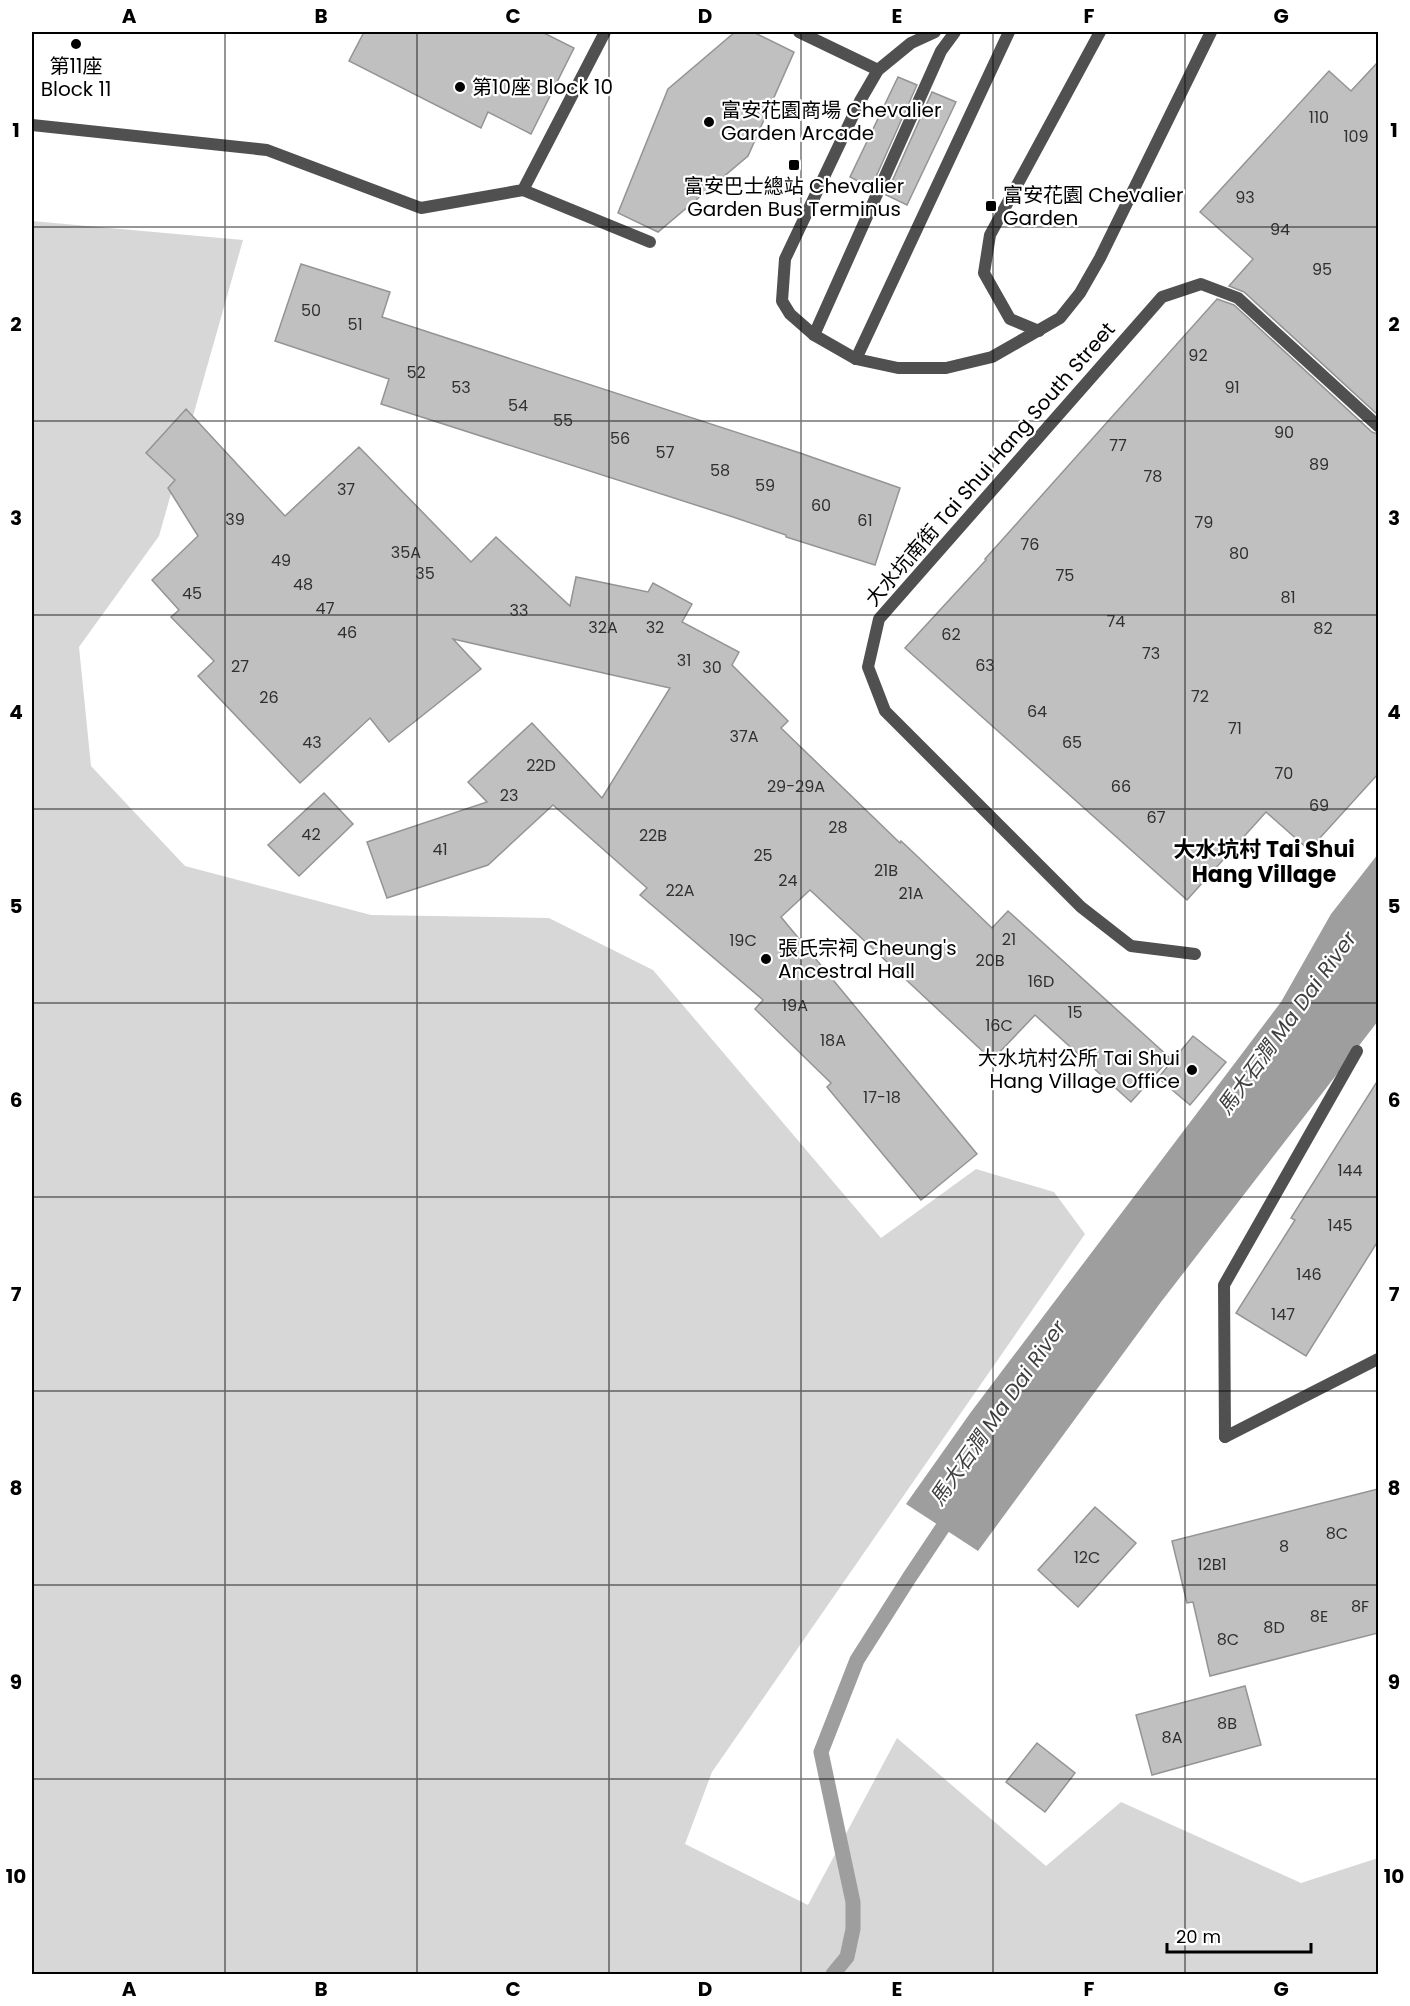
<svg xmlns="http://www.w3.org/2000/svg" width="1410" height="2006" font-family="Poppins,'Noto Sans TC',sans-serif">
	<style>
		.green { fill: #d7d7d7 }
		.water { fill: #9e9e9e }
		.lines { fill: none; stroke-linecap: round; stroke-linejoin: round }
		.stream { stroke: #9e9e9e; stroke-width: 15 }
		.building { fill: #c0c0c0; stroke: #949494; stroke-width: 1.5 }
		.lane { stroke: #505050; stroke-width: 12 }
		.street { stroke: #505050; stroke-width: 12 }
		.grid { fill: none; stroke: #000; stroke-width: 1.5; stroke-opacity: 0.55 }
		.poi-dot { fill: #000; stroke: #fff; stroke-width: 2 }
		.labels { text-anchor: middle; stroke-width: 4.5; stroke-linejoin: round; paint-order: stroke }
		.number-label { font-size: 16px; fill: #303030 }
		.poi-label { font-size: 20px; fill: #000; stroke: #fff; text-anchor: start }
		.street-label { font-size: 20px; fill: #000; stroke: #fff }
		.water-label { font-size: 21px; font-style: italic; fill: #3f3f3f; stroke: #fff }
		.quarter-label { font-size: 22px; font-weight: bold; fill: #000; stroke: #fff }
		.neatline { fill: none; stroke: #000; stroke-width: 2 }
		.grid-label { font-size: 20px; text-anchor: middle; font-weight: bold; fill: #000 }
	</style>
	<rect width="100%" height="100%" fill="#fff"/>
	<path class="green" d="M 32,221 L 243,240 L 159,536 L 79,647 L 91,766 L 185,866 L 371,915 L 549,918 L 653,970 L 881,1238 L 976,1169 L 1054,1192 L 1085,1234 L 712,1772 L 685,1844 L 808,1905 L 897,1738 L 1046,1866 L 1121,1802 L 1301,1883 L 1378,1858 L 1378,1974 L 32,1974 Z"/>
	<path class="water" d="M 1378,854 L 1378,1021 L 1161,1302 L 978,1551 L 906,1504 L 971,1412 L 1281,1002 L 1331,914 Z"/>
	<g class="lines">
		<path class="stream" d="M 833,1974 L 847,1957 L 853,1929 L 853,1902 L 821,1752 L 857,1660 L 909,1578 L 953,1512"/>
	</g>
	<g class="building">
		<path d="M 364,32 L 542,32 L 574,48 L 531,134 L 488,112 L 481,128 L 349,61 Z"/>
		<path d="M 735,32 L 753,32 L 794,52 L 748,156 L 658,232 L 618,213 L 668,89 Z"/>
		<path d="M 1378,62 L 1378,415 L 1244,292 L 1229,286 L 1253,259 L 1200,212 L 1329,71 L 1351,91 Z"/>
		<path d="M 898,77 L 917,85 L 871,188 L 850,177 Z"/>
		<path d="M 932,92 L 956,102 L 907,205 L 886,195 Z"/>
		<path d="M 301,264 L 390,292 L 382,317 L 800,453 L 900,488 L 875,565 L 786,537 L 786,535 L 730,516 L 381,404 L 389,379 L 275,341 Z"/>
		<path d="M 1217,299 L 1234,305 L 1372,432 L 1378,434 L 1378,774 L 1309,850 L 1266,812 L 1187,900 L 905,648 L 986,560 L 985,559 Z"/>
		<path d="M 186,409 L 285,516 L 359,447 L 471,562 L 496,537 L 570,606 L 576,577 L 648,592 L 653,583 L 692,604 L 682,622 L 739,652 L 732,665 L 788,721 L 781,728 L 900,843 L 901,841 L 917,856 L 992,928 L 1008,911 L 1170,1058 L 1131,1102 L 1035,1015 L 992,1060 L 810,890 L 781,917 L 977,1154 L 921,1200 L 827,1087 L 831,1083 L 755,1009 L 763,1000 L 640,895 L 647,888 L 553,805 L 488,865 L 387,898 L 367,842 L 487,802 L 468,782 L 532,723 L 602,798 L 670,688 L 453,639 L 481,669 L 389,742 L 370,718 L 300,783 L 198,676 L 214,661 L 171,617 L 179,610 L 152,580 L 198,536 L 168,488 L 175,480 L 146,453 Z"/>
		<path d="M 324,793 L 353,824 L 299,876 L 268,845 Z"/>
		<path d="M 1193,1036 L 1226,1062 L 1190,1105 L 1158,1078 Z"/>
		<path d="M 1378,1080 L 1378,1241 L 1306,1356 L 1236,1313 L 1295,1220 L 1291,1218 Z"/>
		<path d="M 1378,1489 L 1378,1633 L 1210,1676 L 1193,1602 L 1187,1603 L 1172,1541 Z"/>
		<path d="M 1095,1507 L 1136,1543 L 1078,1607 L 1038,1570 Z"/>
		<path d="M 1245,1686 L 1261,1745 L 1152,1775 L 1136,1715 Z"/>
		<path d="M 1037,1743 L 1075,1773 L 1045,1812 L 1006,1782 Z"/>
	</g>
	<g class="lines">
		<g class="lane">
			<path d="M 935,32 L 911,43 L 878,70 L 860,101 L 785,259 L 782,301 L 790,314 L 814,335 L 856,359 L 898,368 L 946,368 L 992,357 L 1060,318 L 1080,293 L 1100,258 L 1211,32"/>
			<path d="M 32,125 L 267,150 L 421,208 L 523,190 L 605,32"/>
			<path d="M 523,190 L 650,242"/>
			<path d="M 1039,331 L 1010,319 L 984,273 L 990,235 L 1100,32"/>
			<path d="M 814,335 L 941,51 L 955,32"/>
			<path d="M 856,359 L 1009,32"/>
			<path d="M 1225,1437 L 1224,1285 L 1357,1051"/>
		</g>
		<g class="street">
			<path d="M 799,32 L 878,70"/>
			<path d="M 1195,954 L 1131,946 L 1081,907 L 885,711 L 868,667 L 879,619 L 1162,297 L 1201,284 L 1238,298 L 1378,426"/>
			<path d="M 1225,1437 L 1378,1359"/>
		</g>
	</g>
	<path class="grid" d="M 225,32 L 225,1974M 417,32 L 417,1974M 609,32 L 609,1974M 801,32 L 801,1974M 993,32 L 993,1974M 1185,32 L 1185,1974M 32,227 L 1378,227M 32,421 L 1378,421M 32,615 L 1378,615M 32,809 L 1378,809M 32,1003 L 1378,1003M 32,1197 L 1378,1197M 32,1391 L 1378,1391M 32,1585 L 1378,1585M 32,1779 L 1378,1779"/>
	<g class="poi-dot">
		<circle cx="76" cy="44" r="6"/>
		<circle cx="460" cy="87" r="6"/>
		<circle cx="709" cy="122" r="6"/>
		<rect x="788" y="159" width="12" height="12" rx="3"/>
		<rect x="985" y="200" width="12" height="12" rx="3"/>
		<circle cx="766" cy="959" r="6"/>
		<circle cx="1192" cy="1070" r="6"/>
	</g>
	<g class="labels">
		<g class="number-label">
			<text x="1319" y="123">110</text>
			<text x="1356" y="142">109</text>
			<text x="1245" y="203">93</text>
			<text x="1280" y="235">94</text>
			<text x="1322" y="275">95</text>
			<text x="311" y="316">50</text>
			<text x="355" y="330">51</text>
			<text x="1198" y="361">92</text>
			<text x="416" y="378">52</text>
			<text x="461" y="393">53</text>
			<text x="1232" y="393">91</text>
			<text x="518" y="411">54</text>
			<text x="563" y="426">55</text>
			<text x="1284" y="438">90</text>
			<text x="620" y="444">56</text>
			<text x="1118" y="451">77</text>
			<text x="665" y="458">57</text>
			<text x="1319" y="470">89</text>
			<text x="720" y="476">58</text>
			<text x="1153" y="482">78</text>
			<text x="765" y="491">59</text>
			<text x="346" y="495">37</text>
			<text x="821" y="511">60</text>
			<text x="235" y="525">39</text>
			<text x="865" y="526">61</text>
			<text x="1204" y="528">79</text>
			<text x="1030" y="550">76</text>
			<text x="406" y="558">35A</text>
			<text x="1239" y="559">80</text>
			<text x="281" y="566">49</text>
			<text x="425" y="579">35</text>
			<text x="1065" y="581">75</text>
			<text x="303" y="590">48</text>
			<text x="192" y="599">45</text>
			<text x="1288" y="603">81</text>
			<text x="325" y="614">47</text>
			<text x="519" y="616">33</text>
			<text x="1116" y="627">74</text>
			<text x="603" y="633">32A</text>
			<text x="655" y="633">32</text>
			<text x="1323" y="634">82</text>
			<text x="347" y="638">46</text>
			<text x="951" y="640">62</text>
			<text x="1151" y="659">73</text>
			<text x="684" y="666">31</text>
			<text x="985" y="671">63</text>
			<text x="240" y="672">27</text>
			<text x="712" y="673">30</text>
			<text x="1200" y="702">72</text>
			<text x="269" y="703">26</text>
			<text x="1037" y="717">64</text>
			<text x="1235" y="734">71</text>
			<text x="744" y="742">37A</text>
			<text x="312" y="748">43</text>
			<text x="1072" y="748">65</text>
			<text x="541" y="771">22D</text>
			<text x="1284" y="779">70</text>
			<text x="796" y="792">29-29A</text>
			<text x="1121" y="792">66</text>
			<text x="509" y="801">23</text>
			<text x="1319" y="811">69</text>
			<text x="1156" y="823">67</text>
			<text x="838" y="833">28</text>
			<text x="311" y="840">42</text>
			<text x="653" y="841">22B</text>
			<text x="440" y="855">41</text>
			<text x="763" y="861">25</text>
			<text x="886" y="876">21B</text>
			<text x="788" y="886">24</text>
			<text x="680" y="896">22A</text>
			<text x="911" y="899">21A</text>
			<text x="1009" y="945">21</text>
			<text x="743" y="946">19C</text>
			<text x="990" y="966">20B</text>
			<text x="1041" y="987">16D</text>
			<text x="795" y="1011">19A</text>
			<text x="1075" y="1018">15</text>
			<text x="999" y="1031">16C</text>
			<text x="833" y="1046">18A</text>
			<text x="882" y="1103">17-18</text>
			<text x="1350" y="1176">144</text>
			<text x="1340" y="1231">145</text>
			<text x="1309" y="1280">146</text>
			<text x="1283" y="1320">147</text>
			<text x="1337" y="1539">8C</text>
			<text x="1284" y="1552">8</text>
			<text x="1087" y="1563">12C</text>
			<text x="1212" y="1570">12B1</text>
			<text x="1360" y="1612">8F</text>
			<text x="1319" y="1622">8E</text>
			<text x="1274" y="1633">8D</text>
			<text x="1228" y="1645">8C</text>
			<text x="1227" y="1729">8B</text>
			<text x="1172" y="1743">8A</text>
		</g>
		<g class="poi-label">
			<text x="76" y="73" text-anchor="middle">第11座<tspan x="76" dy="23">Block 11</tspan></text>
			<text x="472" y="94">第10座 Block 10</text>
			<text x="721" y="117">富安花園商場 Chevalier<tspan x="721" dy="23">Garden Arcade</tspan></text>
			<text x="794" y="193" text-anchor="middle">富安巴士總站 Chevalier<tspan x="794" dy="23">Garden Bus Terminus</tspan></text>
			<text x="1003" y="202">富安花園 Chevalier<tspan x="1003" dy="23">Garden</tspan></text>
			<text x="778" y="955">張氏宗祠 Cheung's<tspan x="778" dy="23">Ancestral Hall</tspan></text>
			<text x="1180" y="1065" text-anchor="end">大水坑村公所 Tai Shui<tspan x="1180" dy="23">Hang Village Office</tspan></text>
		</g>
		<g class="street-label">
			<text transform="translate(990 464) rotate(-49)" y="7">大水坑南街 Tai Shui Hang South Street</text>
		</g>
		<g class="water-label">
			<text transform="translate(1287 1023) rotate(-54)" y="7">馬大石澗 Ma Dai River</text>
			<text transform="translate(998 1413) rotate(-55)" y="7">馬大石澗 Ma Dai River</text>
		</g>
		<g class="quarter-label">
			<text x="1264" y="857">大水坑村 Tai Shui<tspan x="1264" dy="25">Hang Village</tspan></text>
		</g>
	</g>
	<rect width="1410" height="2006" fill="none" stroke="#ffffff" stroke-width="66"/>
	<path d="M1167 1943v9h144v-9" fill="none" stroke="#000000" stroke-width="3"/>
	<text x="1176" y="1943" font-size="18" fill="#000000" stroke="#ffffff" stroke-width="4.5" paint-order="stroke">20 m</text>
	<rect x="33" y="33" width="1344" height="1940" class="neatline"/>
	<g class="grid-label">
		<text x="129" y="23">A</text>
		<text x="321" y="23">B</text>
		<text x="513" y="23">C</text>
		<text x="705" y="23">D</text>
		<text x="897" y="23">E</text>
		<text x="1089" y="23">F</text>
		<text x="1281" y="23">G</text>
		<text x="16" y="137">1</text>
		<text x="1394" y="137">1</text>
		<text x="16" y="331">2</text>
		<text x="1394" y="331">2</text>
		<text x="16" y="525">3</text>
		<text x="1394" y="525">3</text>
		<text x="16" y="719">4</text>
		<text x="1394" y="719">4</text>
		<text x="16" y="913">5</text>
		<text x="1394" y="913">5</text>
		<text x="16" y="1107">6</text>
		<text x="1394" y="1107">6</text>
		<text x="16" y="1301">7</text>
		<text x="1394" y="1301">7</text>
		<text x="16" y="1495">8</text>
		<text x="1394" y="1495">8</text>
		<text x="16" y="1689">9</text>
		<text x="1394" y="1689">9</text>
		<text x="16" y="1883">10</text>
		<text x="1394" y="1883">10</text>
		<text x="129" y="1996">A</text>
		<text x="321" y="1996">B</text>
		<text x="513" y="1996">C</text>
		<text x="705" y="1996">D</text>
		<text x="897" y="1996">E</text>
		<text x="1089" y="1996">F</text>
		<text x="1281" y="1996">G</text>
	</g>
</svg>
